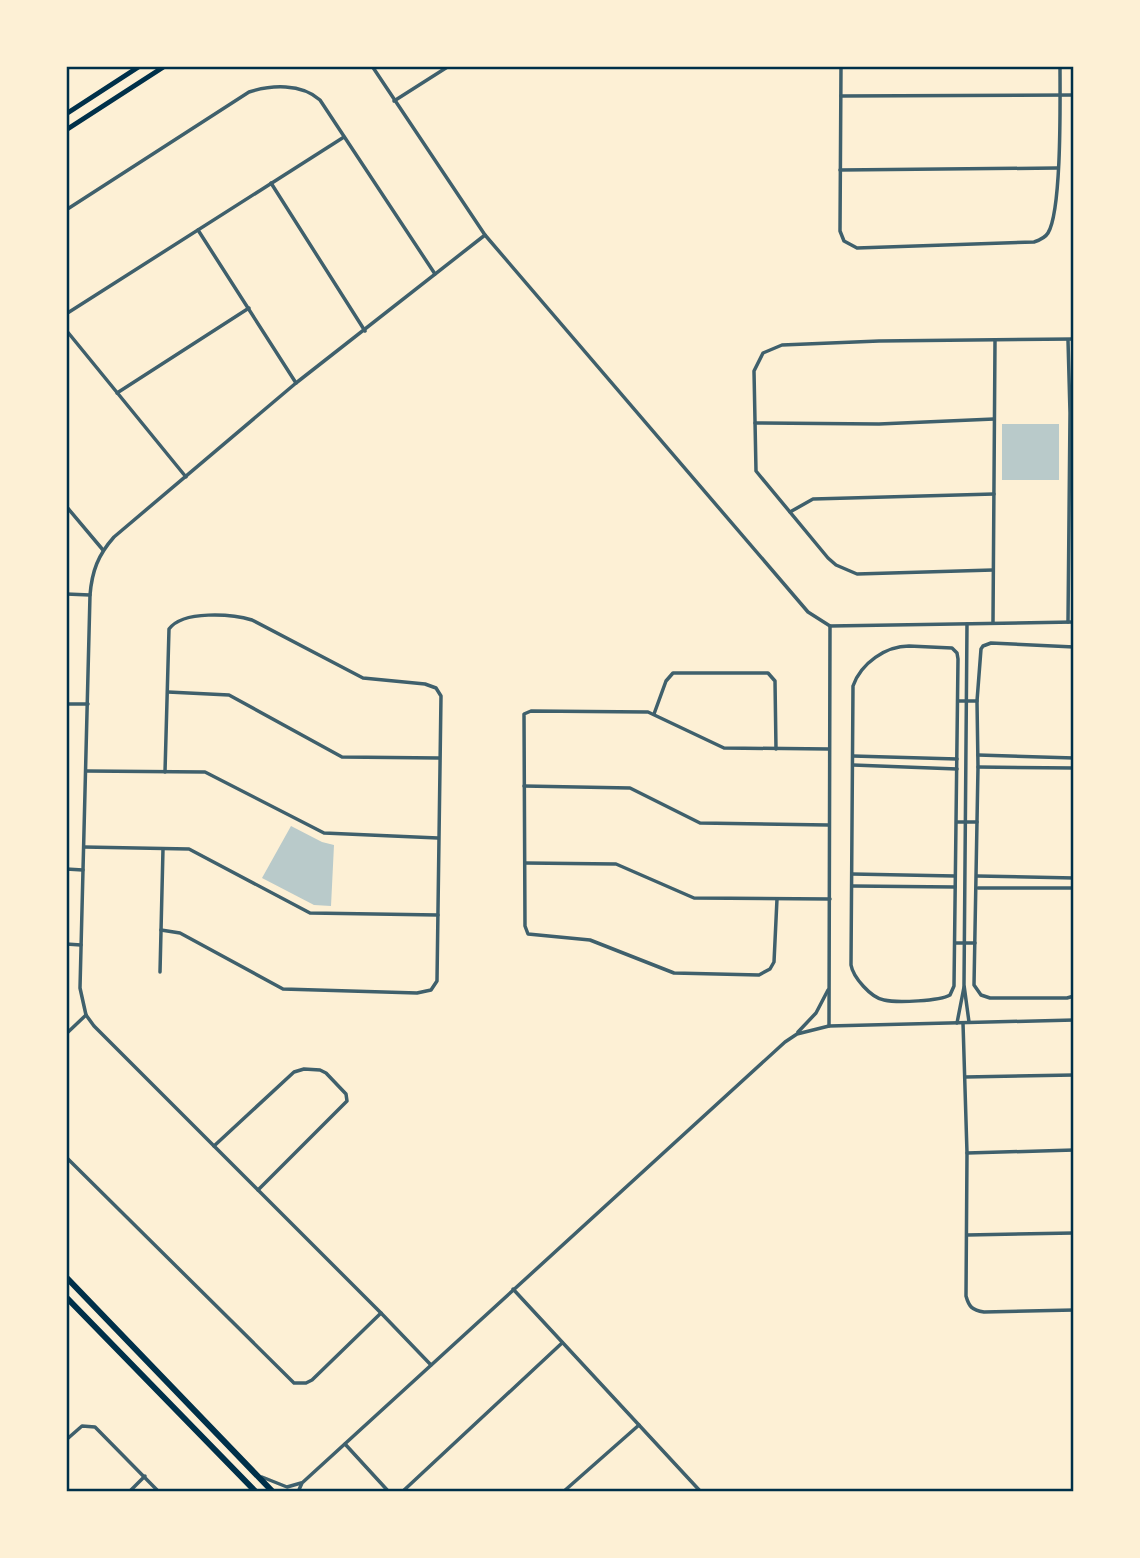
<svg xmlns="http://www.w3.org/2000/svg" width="1140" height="1558" font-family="Helvetica,sans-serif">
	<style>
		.green { fill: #b9caca }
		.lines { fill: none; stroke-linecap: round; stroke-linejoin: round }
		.minor { stroke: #3f606c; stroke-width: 3.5 }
		.secondary { stroke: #003049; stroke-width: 5 }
		.trunk { stroke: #003049; stroke-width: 6 }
		.neatline { fill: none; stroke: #003049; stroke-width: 2.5 }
	</style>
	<rect width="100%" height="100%" fill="#fdf0d5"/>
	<g class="green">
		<rect x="1002" y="424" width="57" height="56"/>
		<path d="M 291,826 L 322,842 L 334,845 L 331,906 L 314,905 L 262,878 Z"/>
	</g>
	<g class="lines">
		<g class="minor">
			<path d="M 372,66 L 485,235 L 808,612 L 830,626 L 1074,622"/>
			<path d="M 841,66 L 840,231 L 844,241 L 857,248 L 1034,242 C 1040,240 1045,238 1048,233 C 1062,210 1060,99 1060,66"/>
			<path d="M 841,96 L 1074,95"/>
			<path d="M 394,101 L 449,66"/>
			<path d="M 840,170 L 1057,168"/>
			<path d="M 271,183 L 365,331"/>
			<path d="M 66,210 L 249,92 C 271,85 301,83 320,100 L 435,274"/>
			<path d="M 198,230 L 296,383"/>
			<path d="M 66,314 L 344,137"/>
			<path d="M 66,330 L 186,477"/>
			<path d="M 117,393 L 249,308"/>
			<path d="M 755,423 L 879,424 L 994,419"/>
			<path d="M 66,506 L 103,550"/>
			<path d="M 790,512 L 813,499 L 994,494"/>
			<path d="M 993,570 L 857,574 L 836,565 L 828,558 L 756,471 L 754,371 L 763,353 L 782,345 L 879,341 L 1074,339"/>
			<path d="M 66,594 L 90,595"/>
			<path d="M 993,622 L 995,341"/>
			<path d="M 1068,622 L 1070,413 L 1068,340"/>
			<path d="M 967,624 L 964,985 L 969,1022"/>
			<path d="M 909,646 L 952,648 L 957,653 L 958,659 L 954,986 L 950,995 C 940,1001 897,1003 884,1000 C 871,998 853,977 851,965 L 853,686 C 861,663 886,646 909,646 Z"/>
			<path d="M 1074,647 L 991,643 L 983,646 L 981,649 L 977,701 L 978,767 L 974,985 L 981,995 L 990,998 L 1067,998 L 1074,996"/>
			<path d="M 168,692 L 229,695 L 342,757 L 439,758"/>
			<path d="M 958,701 L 977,701"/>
			<path d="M 66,704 L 88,704"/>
			<path d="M 654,714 L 666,681 L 673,673 L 768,673 L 775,681 L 776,749"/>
			<path d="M 978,755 L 1074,758"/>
			<path d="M 853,756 L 957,759"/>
			<path d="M 853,765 L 957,769"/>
			<path d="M 978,767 L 1074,768"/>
			<path d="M 86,771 L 205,772 L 324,833 L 438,838"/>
			<path d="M 524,786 L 630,788 L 700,823 L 828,825"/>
			<path d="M 957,822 L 977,822"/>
			<path d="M 84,847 L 189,849 L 310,913 L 438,915"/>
			<path d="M 525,863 L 616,864 L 694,898 L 830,899"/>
			<path d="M 66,869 L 83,870"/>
			<path d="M 852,874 L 955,876"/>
			<path d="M 977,876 L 1074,878"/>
			<path d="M 852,886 L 955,887"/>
			<path d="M 978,888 L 1074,888"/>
			<path d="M 777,899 L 774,962 L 770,969 L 759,975 L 674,973 L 590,940 L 528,934 L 525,926 L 524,714 L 531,711 L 648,712 L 724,748 L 829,749"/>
			<path d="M 161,930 L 180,933 L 283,989 L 417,993 L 431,990 L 437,981 L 441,696 L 436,688 L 425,684 L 363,678 L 252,620 C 232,614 183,610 169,629 L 165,772"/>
			<path d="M 955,943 L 975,943"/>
			<path d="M 66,944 L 81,945"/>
			<path d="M 160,972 L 163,849"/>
			<path d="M 957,1023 L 964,987"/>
			<path d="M 963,1023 L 967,1153 L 966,1296 C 969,1307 972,1310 984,1312 L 1074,1310"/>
			<path d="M 829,1026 L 830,626"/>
			<path d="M 798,1032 L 816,1013 L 828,990"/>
			<path d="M 66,1034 L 86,1015"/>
			<path d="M 965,1077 L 1074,1075"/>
			<path d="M 214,1146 L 294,1072 L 304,1069 L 320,1070 L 326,1073 L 346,1094 L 347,1101 L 258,1190"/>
			<path d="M 967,1153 L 1074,1150"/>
			<path d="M 66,1157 L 294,1383 L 306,1383 L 312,1380 L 381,1313"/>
			<path d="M 967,1235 L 1074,1233"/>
			<path d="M 513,1289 L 701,1492"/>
			<path d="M 431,1365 L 381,1313 L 94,1026 L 86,1015 L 80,988 L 90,595 C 92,571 98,555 114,537 L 296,383 L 485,235"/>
			<path d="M 66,1440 L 82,1426 L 95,1427 L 159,1492"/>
			<path d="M 345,1444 L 389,1492"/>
			<path d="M 262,1477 L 287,1487 L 301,1483"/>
			<path d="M 129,1492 L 145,1476"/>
			<path d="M 298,1492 L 302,1483 L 785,1042 L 797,1034 L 829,1026 L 1074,1020"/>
			<path d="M 402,1492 L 562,1343"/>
			<path d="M 563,1492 L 639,1425"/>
		</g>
		<g class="secondary">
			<path d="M 66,114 L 140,66"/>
			<path d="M 66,130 L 165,66"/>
		</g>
		<g class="trunk">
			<path d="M 66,1277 L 273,1492"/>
			<path d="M 66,1297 L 256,1492"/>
		</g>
	</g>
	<rect width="1140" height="1558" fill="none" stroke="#fdf0d5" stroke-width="136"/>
	<rect x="68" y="68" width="1004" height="1422" class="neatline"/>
</svg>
